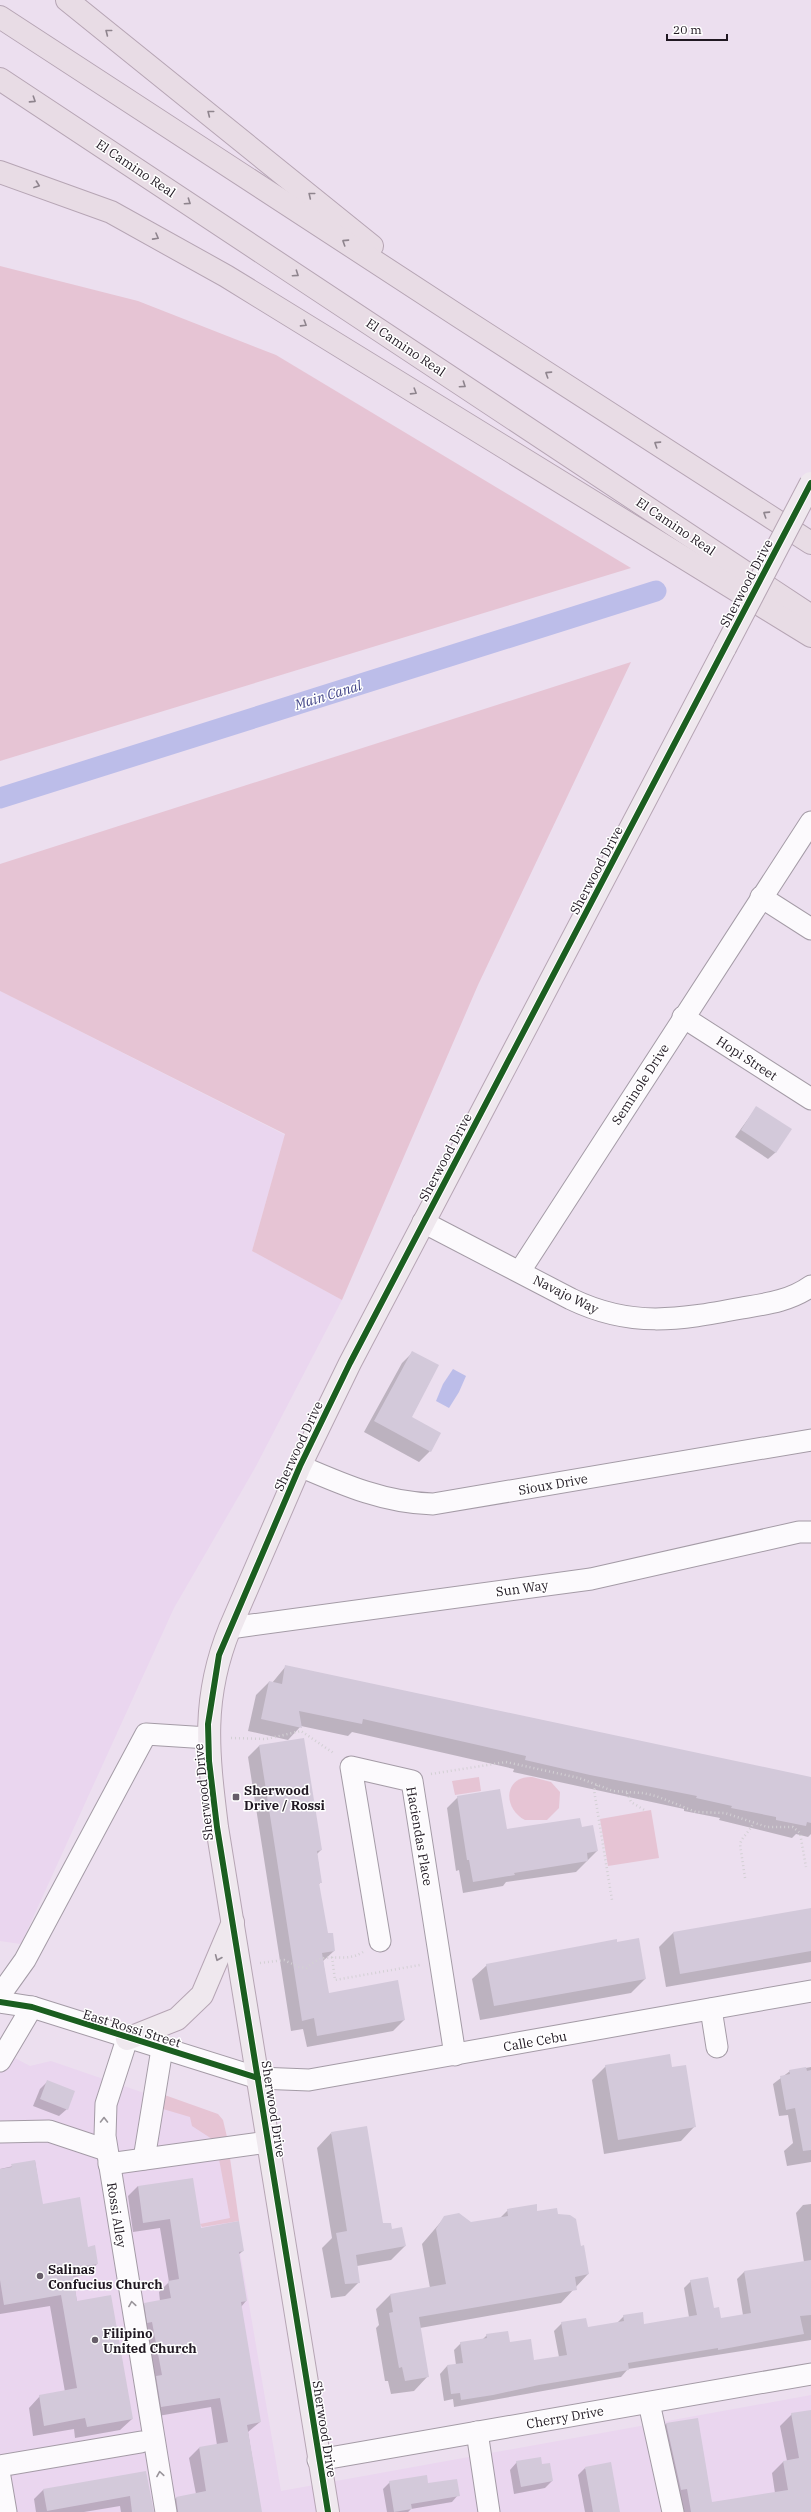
<svg xmlns="http://www.w3.org/2000/svg" width="811" height="2512" font-family="'IBM Plex Serif',serif">
	<style>
		.built { fill: #ead6ef }
		.green { fill: #e6c4d4 }
		.water { fill: #bcbde9 }
		.shadow { fill: #0003 }
		.lines { fill: none; stroke-linecap: round; stroke-linejoin: round }
		.canal { stroke: #bcbde9; stroke-width: 21 }
		.building { fill: #d3c9da }
		.minor-casing { stroke: #a49ba6; stroke-width: 23 }
		.major-casing { stroke: #b6a5b4; stroke-width: 24 }
		.highway-casing { stroke: #b6a5b4; stroke-width: 24 }
		.path { stroke: #d3d0d4; stroke-width: 2.5; stroke-dasharray: 1 3; stroke-linecap: butt }
		.minor { stroke: #fcfafd; stroke-width: 21 }
		.major { stroke: #efe8ee; stroke-width: 22 }
		.highway { stroke: #e8dce5; stroke-width: 22 }
		.major-bridge-casing { stroke: #b6a5b4; stroke-width: 24; stroke-linecap: butt }
		.major-bridge { stroke: #efe8ee; stroke-width: 22 }
		.cycleway-casing { stroke: #fff; stroke-width: 8 }
		.cycleway { stroke: #1b5e20; stroke-width: 6 }
		.oneway { stroke: #8e848d }
		.oneway2 { stroke: #928a92 }
		.oneway3 { stroke: #99949a }
		.poi-dot { fill: #675e6a; stroke: #fff; stroke-width: 1.5 }
		.labels { text-anchor: middle; stroke-width: 3; stroke-linejoin: round; paint-order: stroke }
		.street-label { font-size: 13px; fill: #201822; stroke: #fff }
		.poi-label { font-size: 13px; font-weight: bold; fill: #201822; stroke: #fff; text-anchor: start }
		.water-label { font-size: 14px; font-style: italic; fill: #434689; stroke: #fff }
	</style>
	<rect width="100%" height="100%" fill="#ecdfef"/>
	<g class="built">
		<path d="M 0,991 L 285,1135 L 252,1251 L 342,1300 L 255,1468 L 174,1608 L 21,1944 L 0,1941 Z"/>
		<path d="M 0,2050 L 30,2066 L 51,2061 L 217,2118 L 281,2491 L 811,2395 L 811,2512 L 0,2512 Z"/>
	</g>
	<g class="green">
		<path d="M 0,266 L 138,301 L 276,355 L 631,568 L 0,761 Z"/>
		<path d="M 631,662 L 478,985 L 342,1300 L 252,1251 L 285,1134 L 0,991 L 0,864 Z"/>
		<path d="M 479,1777 L 481,1791 L 455,1795 L 452,1781 Z"/>
		<path d="M 532,1777 L 551,1782 L 560,1792 L 559,1808 L 547,1820 L 525,1820 C 503,1809 503,1776 532,1777 Z"/>
		<path d="M 651,1810 L 659,1858 L 608,1866 L 600,1819 Z"/>
		<path d="M 159,2093 L 218,2114 L 223,2120 L 227,2137 L 212,2139 L 192,2126 L 190,2117 L 163,2109 Z"/>
		<path d="M 230,2158 L 239,2221 L 202,2227 L 200,2224 L 230,2218 L 219,2159 Z"/>
	</g>
	<path class="water" d="M 453,1369 L 466,1376 L 459,1392 L 449,1408 L 436,1401 L 443,1384 Z"/>
	<g class="shadow">
		<path d="M 756,1108 L 776,1152 L 768,1159 L 735,1137 Z"/>
		<path d="M 413,1352 L 410,1418 L 430,1451 L 419,1462 L 364,1432 L 402,1363 Z"/>
		<path d="M 286,1666 L 811,1778 L 811,1834 L 808,1837 L 796,1834 L 792,1838 L 719,1820 L 720,1818 L 684,1811 L 684,1809 L 513,1772 L 514,1769 L 352,1732 L 348,1736 L 301,1726 L 288,1740 L 248,1731 L 256,1695 L 269,1682 L 272,1683 Z"/>
		<path d="M 303,1740 L 321,1850 L 317,1854 L 321,1882 L 318,1885 L 327,1934 L 334,1951 L 323,1961 L 328,1994 L 404,2020 L 393,2031 L 307,2047 L 303,2029 L 291,2031 L 248,1757 L 259,1746 Z"/>
		<path d="M 458,1797 L 506,1831 L 581,1828 L 597,1851 L 576,1872 L 506,1882 L 503,1886 L 463,1893 L 459,1870 L 456,1871 L 447,1808 Z"/>
		<path d="M 811,1909 L 811,1962 L 666,1987 L 659,1947 L 673,1933 Z"/>
		<path d="M 617,1943 L 645,1979 L 631,1993 L 480,2020 L 472,1979 L 487,1965 Z"/>
		<path d="M 606,2066 L 671,2068 L 695,2126 L 681,2141 L 604,2154 L 592,2080 Z"/>
		<path d="M 811,2067 L 811,2162 L 787,2166 L 784,2151 L 793,2143 L 788,2115 L 779,2116 L 773,2084 L 790,2071 Z"/>
		<path d="M 47,2082 L 67,2109 L 59,2116 L 33,2106 L 40,2089 Z"/>
		<path d="M 331,2133 L 383,2224 L 391,2230 L 405,2246 L 391,2260 L 357,2266 L 359,2282 L 345,2296 L 331,2298 L 322,2248 L 332,2238 L 317,2148 Z"/>
		<path d="M 35,2161 L 42,2205 L 88,2248 L 97,2264 L 86,2275 L 73,2277 L 77,2302 L 132,2419 L 120,2430 L 75,2438 L 74,2429 L 33,2436 L 29,2408 L 40,2396 L 65,2392 L 50,2306 L 0,2314 L 0,2169 Z"/>
		<path d="M 138,2186 L 200,2229 L 243,2251 L 238,2255 L 246,2301 L 241,2307 L 260,2422 L 248,2432 L 261,2512 L 167,2512 L 166,2508 L 176,2498 L 196,2494 L 189,2458 L 199,2448 L 217,2445 L 211,2407 L 152,2417 L 135,2314 L 145,2304 L 160,2301 L 159,2292 L 169,2282 L 160,2228 L 133,2232 L 128,2196 Z"/>
		<path d="M 811,2204 L 811,2340 L 628,2369 L 621,2377 L 454,2407 L 453,2399 L 444,2401 L 440,2374 L 447,2366 L 456,2365 L 454,2350 L 461,2343 L 482,2340 L 487,2335 L 509,2343 L 534,2361 L 559,2357 L 554,2331 L 562,2323 L 587,2328 L 616,2324 L 624,2316 L 644,2326 L 689,2317 L 684,2288 L 691,2281 L 720,2320 L 743,2315 L 737,2279 L 744,2272 L 804,2262 L 796,2213 L 803,2205 Z"/>
		<path d="M 508,2210 L 557,2215 L 580,2247 L 588,2274 L 561,2303 L 420,2328 L 428,2376 L 414,2391 L 391,2394 L 388,2381 L 385,2381 L 376,2328 L 379,2325 L 376,2309 L 390,2295 L 430,2288 L 422,2244 L 445,2217 L 471,2223 L 499,2219 Z"/>
		<path d="M 811,2411 L 811,2512 L 678,2512 L 655,2436 L 666,2424 L 697,2419 L 711,2503 L 775,2493 L 772,2473 L 783,2462 L 787,2461 L 780,2426 L 792,2414 Z"/>
		<path d="M 517,2462 L 541,2466 L 552,2481 L 545,2488 L 514,2494 L 510,2470 Z"/>
		<path d="M 585,2468 L 619,2512 L 585,2512 L 578,2475 Z"/>
		<path d="M 145,2472 L 153,2512 L 121,2512 L 120,2506 L 84,2512 L 36,2512 L 34,2499 L 43,2490 Z"/>
		<path d="M 390,2482 L 428,2484 L 458,2495 L 452,2502 L 411,2509 L 408,2512 L 387,2512 L 383,2489 Z"/>
	</g>
	<g class="lines">
		<path class="canal" d="M 0,798 L 656,591"/>
	</g>
	<g class="building">
		<path d="M 756,1106 L 792,1129 L 776,1153 L 741,1130 Z"/>
		<path d="M 412,1351 L 439,1365 L 412,1417 L 441,1433 L 431,1452 L 374,1421 Z"/>
		<path d="M 285,1665 L 811,1777 L 811,1823 L 807,1822 L 806,1826 L 776,1820 L 776,1817 L 731,1808 L 732,1806 L 696,1798 L 697,1796 L 590,1775 L 525,1760 L 526,1756 L 363,1719 L 362,1724 L 299,1711 L 302,1728 L 261,1719 L 269,1681 L 282,1684 Z"/>
		<path d="M 304,1738 L 322,1850 L 317,1851 L 322,1883 L 319,1883 L 328,1933 L 333,1933 L 335,1951 L 322,1953 L 329,1993 L 398,1980 L 405,2020 L 317,2036 L 314,2018 L 302,2021 L 259,1745 Z"/>
		<path d="M 500,1789 L 507,1829 L 580,1818 L 582,1827 L 593,1825 L 598,1851 L 587,1853 L 588,1861 L 514,1873 L 515,1875 L 473,1882 L 469,1860 L 467,1860 L 457,1796 Z"/>
		<path d="M 811,1908 L 811,1951 L 680,1974 L 673,1932 Z"/>
		<path d="M 639,1938 L 646,1979 L 494,2006 L 486,1964 L 617,1939 L 617,1942 Z"/>
		<path d="M 670,2054 L 672,2067 L 686,2065 L 696,2127 L 618,2140 L 605,2065 Z"/>
		<path d="M 806,2067 L 807,2071 L 811,2070 L 811,2150 L 803,2151 L 795,2108 L 786,2110 L 780,2076 L 790,2074 L 789,2070 Z"/>
		<path d="M 47,2080 L 75,2091 L 68,2110 L 40,2099 Z"/>
		<path d="M 367,2126 L 383,2223 L 391,2223 L 392,2229 L 402,2227 L 406,2246 L 356,2255 L 360,2283 L 345,2284 L 336,2233 L 347,2231 L 331,2132 Z"/>
		<path d="M 35,2160 L 43,2204 L 80,2197 L 88,2247 L 95,2245 L 98,2264 L 72,2268 L 77,2301 L 111,2295 L 133,2419 L 87,2427 L 85,2418 L 44,2426 L 39,2395 L 77,2388 L 61,2295 L 4,2305 L 0,2280 L 0,2169 L 12,2167 L 11,2164 Z"/>
		<path d="M 193,2178 L 201,2228 L 239,2221 L 244,2251 L 239,2252 L 247,2301 L 241,2302 L 261,2422 L 247,2425 L 262,2512 L 178,2512 L 176,2497 L 206,2491 L 199,2447 L 228,2442 L 220,2398 L 161,2407 L 156,2376 L 162,2375 L 152,2322 L 147,2323 L 144,2303 L 171,2298 L 168,2281 L 179,2279 L 170,2219 L 143,2223 L 138,2186 Z"/>
		<path d="M 537,2204 L 537,2211 L 557,2208 L 558,2214 L 570,2215 L 576,2219 L 581,2246 L 584,2245 L 589,2274 L 575,2277 L 577,2290 L 419,2317 L 429,2377 L 405,2381 L 402,2367 L 399,2368 L 389,2313 L 393,2312 L 390,2294 L 446,2284 L 436,2229 L 444,2216 L 459,2213 L 471,2222 L 508,2216 L 507,2209 Z"/>
		<path d="M 811,2260 L 811,2315 L 800,2316 L 804,2334 L 718,2350 L 718,2348 L 628,2363 L 629,2370 L 539,2385 L 493,2395 L 461,2400 L 460,2393 L 451,2394 L 447,2365 L 463,2363 L 460,2342 L 487,2338 L 486,2334 L 508,2331 L 510,2342 L 531,2339 L 534,2360 L 567,2355 L 561,2322 L 586,2318 L 588,2327 L 624,2321 L 623,2315 L 643,2312 L 644,2324 L 697,2315 L 690,2280 L 708,2277 L 714,2308 L 719,2307 L 721,2318 L 751,2313 L 744,2271 Z"/>
		<path d="M 811,2410 L 811,2512 L 691,2512 L 687,2489 L 681,2490 L 666,2423 L 698,2418 L 712,2502 L 788,2490 L 783,2461 L 799,2458 L 791,2413 Z"/>
		<path d="M 541,2457 L 542,2464 L 550,2463 L 553,2481 L 521,2487 L 516,2461 Z"/>
		<path d="M 611,2462 L 620,2512 L 593,2512 L 585,2467 Z"/>
		<path d="M 146,2471 L 154,2512 L 132,2512 L 130,2496 L 47,2511 L 43,2489 Z"/>
		<path d="M 427,2475 L 428,2483 L 457,2479 L 460,2496 L 411,2504 L 412,2509 L 394,2512 L 389,2481 Z"/>
	</g>
	<g class="lines">
		<defs>
			<g id="minor">
				<path d="M 761,897 L 811,929"/>
				<path d="M 683,1017 L 811,1099"/>
				<path d="M 423,1222 L 571,1299 C 631,1328 678,1320 742,1308 C 766,1304 790,1301 811,1286"/>
				<path d="M 520,1271 L 811,822"/>
				<path d="M 300,1466 C 344,1485 385,1503 433,1504 L 811,1440"/>
				<path d="M 230,1628 L 591,1579 L 799,1532 L 811,1532"/>
				<path d="M 380,1941 L 351,1767 L 412,1781 L 455,2055"/>
				<path d="M 0,1995 L 25,1960 L 146,1734 L 208,1738"/>
				<path d="M 0,2002 L 32,2007 L 258,2078 L 309,2080 L 811,1991"/>
				<path d="M 711,2009 L 717,2047"/>
				<path d="M 127,2039 L 106,2104 L 105,2136 L 166,2512"/>
				<path d="M 0,2061 L 32,2007"/>
				<path d="M 0,2132 L 49,2131 L 106,2150"/>
				<path d="M 144,2159 L 162,2049"/>
				<path d="M 109,2164 L 268,2142"/>
				<path d="M 649,2403 L 673,2512"/>
				<path d="M 477,2432 L 489,2512"/>
				<path d="M 318,2460 L 811,2374"/>
				<path d="M 0,2466 L 141,2442"/>
				<path d="M 0,2477 L 6,2512"/>
			</g>
			<g id="major">
				<path d="M 127,2039 L 177,2019 L 202,1995 L 233,1922"/>
				<path d="M 328,2512 L 217,1827 C 208,1753 201,1699 230,1628 L 300,1466 L 350,1363 L 725,648"/>
			</g>
			<g id="highway">
				<path d="M 67,0 L 372,246"/>
				<path d="M 0,17 L 460,317 L 811,543"/>
				<path d="M 0,79 L 811,616"/>
				<path d="M 0,172 L 111,212 L 226,276 L 811,636"/>
			</g>
		</defs>
		<use href="#minor" class="minor-casing"/>
		<use href="#major" class="major-casing"/>
		<use href="#highway" class="highway-casing"/>
		<g class="path">
			<path d="M 231,1738 L 266,1739 L 301,1731 L 335,1754"/>
			<path d="M 431,1774 L 506,1762 L 579,1778 L 613,1791 L 643,1793 L 656,1796 L 696,1812 L 725,1813 L 767,1827 L 793,1827 L 800,1833 L 806,1867"/>
			<path d="M 597,1785 L 594,1790 L 612,1900"/>
			<path d="M 627,1793 L 631,1802 L 646,1811"/>
			<path d="M 745,1878 L 740,1844 C 743,1835 750,1832 753,1823"/>
			<path d="M 332,1957 L 335,1980 L 420,1965"/>
			<path d="M 260,1963 L 284,1960 L 299,1967 L 307,1968 C 326,1948 343,1965 363,1952"/>
		</g>
		<use href="#minor" class="minor"/>
		<use href="#major" class="major"/>
		<use href="#highway" class="highway"/>
		<defs>
			<path id="major-bridge" d="M 725,648 L 811,483"/>
		</defs>
		<use href="#major-bridge" class="major-bridge-casing"/>
		<use href="#major-bridge" class="major-bridge"/>
		<defs>
			<g id="cycleway">
				<path d="M 0,2002 L 32,2007 L 258,2078"/>
				<path d="M 328,2512 L 217,1827 L 209,1761 L 208,1724 L 219,1655 L 300,1466 L 350,1363 L 811,483"/>
			</g>
		</defs>
		<use href="#cycleway" class="cycleway-casing"/>
		<use href="#cycleway" class="cycleway"/>
	</g>
	<defs><path id="oneway-chevron" d="M-2-3.5L2.5 0L-2 3.5" fill="none" stroke-width="1.6" stroke-linecap="round" stroke-linejoin="round"/></defs>
	<g class="oneway">
		<use href="#oneway-chevron" transform="translate(108 32) rotate(-142)"/>
		<use href="#oneway-chevron" transform="translate(33 100) rotate(33)"/>
		<use href="#oneway-chevron" transform="translate(210 113) rotate(-142)"/>
		<use href="#oneway-chevron" transform="translate(37 185) rotate(20)"/>
		<use href="#oneway-chevron" transform="translate(311 195) rotate(-141)"/>
		<use href="#oneway-chevron" transform="translate(188 202) rotate(34)"/>
		<use href="#oneway-chevron" transform="translate(156 237) rotate(29)"/>
		<use href="#oneway-chevron" transform="translate(345 242) rotate(-147)"/>
		<use href="#oneway-chevron" transform="translate(296 274) rotate(34)"/>
		<use href="#oneway-chevron" transform="translate(304 324) rotate(32)"/>
		<use href="#oneway-chevron" transform="translate(548 374) rotate(-147)"/>
		<use href="#oneway-chevron" transform="translate(463 385) rotate(34)"/>
		<use href="#oneway-chevron" transform="translate(414 392) rotate(32)"/>
		<use href="#oneway-chevron" transform="translate(657 444) rotate(-147)"/>
		<use href="#oneway-chevron" transform="translate(766 514) rotate(-147)"/>
	</g>
	<use class="oneway2" href="#oneway-chevron" transform="translate(218 1958) rotate(113)"/>
	<g class="oneway3">
		<use href="#oneway-chevron" transform="translate(104 2120) rotate(-90)"/>
		<use href="#oneway-chevron" transform="translate(132 2304) rotate(-99)"/>
		<use href="#oneway-chevron" transform="translate(160 2474) rotate(-99)"/>
	</g>
	<g class="poi-dot">
		<rect x="232" y="1793" width="8" height="8" rx="2"/>
		<circle cx="40" cy="2276" r="4"/>
		<circle cx="95" cy="2340" r="4"/>
	</g>
	<g class="labels">
		<g class="street-label">
			<text transform="translate(136 168) rotate(34)" y="5">El Camino Real</text>
			<text transform="translate(406 347) rotate(34)" y="5">El Camino Real</text>
			<text transform="translate(676 526) rotate(34)" y="5">El Camino Real</text>
			<text transform="translate(746 583) rotate(-62)" y="5">Sherwood Drive</text>
			<text transform="translate(596 870) rotate(-62)" y="5">Sherwood Drive</text>
			<text transform="translate(747 1058) rotate(33)" y="5">Hopi Street</text>
			<text transform="translate(640 1084) rotate(-57)" y="5">Seminole Drive</text>
			<text transform="translate(445 1157) rotate(-62)" y="5">Sherwood Drive</text>
			<text transform="translate(566 1294) rotate(26)" y="5">Navajo Way</text>
			<text transform="translate(298 1446) rotate(-65)" y="5">Sherwood Drive</text>
			<text transform="translate(553 1484) rotate(-10)" y="5">Sioux Drive</text>
			<text transform="translate(522 1588) rotate(-8)" y="5">Sun Way</text>
			<text transform="translate(203 1792) rotate(-96)" y="5">Sherwood Drive</text>
			<text transform="translate(420 1836) rotate(80)" y="5">Haciendas Place</text>
			<text transform="translate(132 2028) rotate(17)" y="5">East Rossi Street</text>
			<text transform="translate(535 2041) rotate(-10)" y="5">Calle Cebu</text>
			<text transform="translate(274 2109) rotate(81)" y="5">Sherwood Drive</text>
			<text transform="translate(117 2215) rotate(81)" y="5">Rossi Alley</text>
			<text transform="translate(565 2417) rotate(-10)" y="5">Cherry Drive</text>
			<text transform="translate(325 2429) rotate(81)" y="5">Sherwood Drive</text>
		</g>
		<g class="poi-label">
			<text x="244" y="1795">Sherwood<tspan x="244" dy="15">Drive / Rossi</tspan></text>
			<text x="48" y="2274">Salinas<tspan x="48" dy="15">Confucius Church</tspan></text>
			<text x="103" y="2338">Filipino<tspan x="103" dy="15">United Church</tspan></text>
		</g>
		<g class="water-label">
			<text transform="translate(328 695) rotate(-17)" y="5">Main Canal</text>
		</g>
	</g>
	<path d="M667 34v6h60v-6" fill="none" stroke="#201822" stroke-width="2"/>
	<text x="673" y="34" font-size="12" fill="#201822" stroke="#ffffff" stroke-width="3" paint-order="stroke">20 m</text>
</svg>
